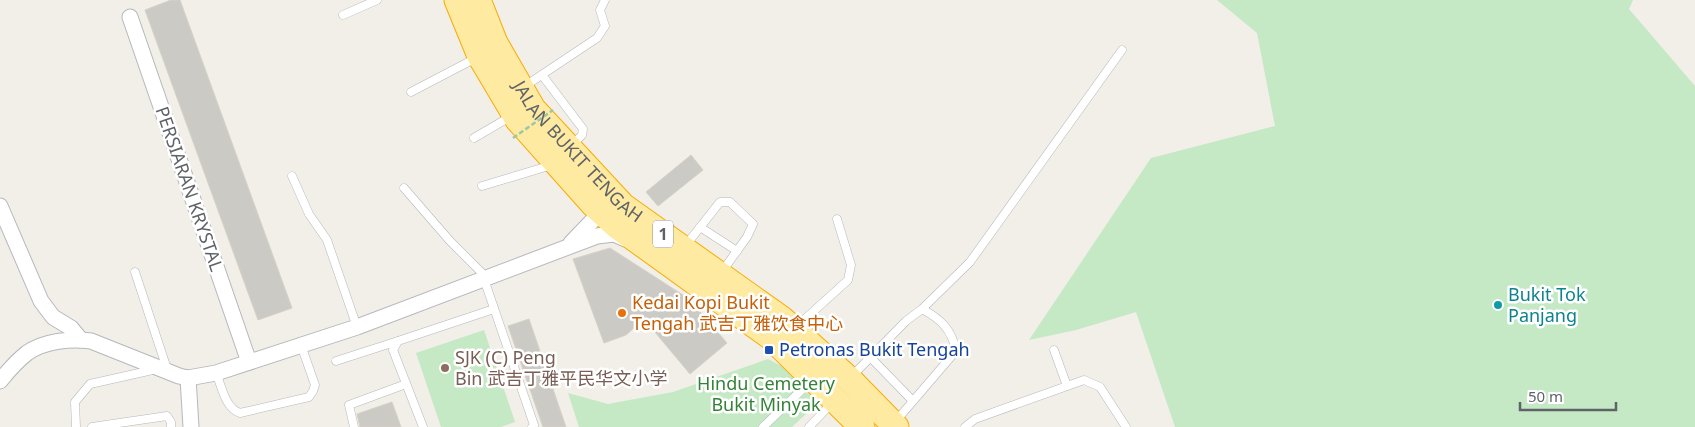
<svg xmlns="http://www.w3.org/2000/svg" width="1695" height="427" font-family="'Noto Sans','Noto Sans SC',sans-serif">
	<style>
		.green { fill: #c5e8c5 }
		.building { fill: #cccac5; stroke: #d6d1c6 }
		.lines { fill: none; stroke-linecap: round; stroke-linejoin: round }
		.service-casing { stroke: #b5b8bc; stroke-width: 9 }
		.minor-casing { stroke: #b5b8bc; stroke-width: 17 }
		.trunk-casing { stroke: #f9ab00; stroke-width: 27 }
		.service { stroke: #fff; stroke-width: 8 }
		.minor { stroke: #fff; stroke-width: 15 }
		.trunk { stroke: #feeaa1; stroke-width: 25 }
		.path-bridge { stroke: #9cc7a9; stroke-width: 2.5; stroke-dasharray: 5 2.5; stroke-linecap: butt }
		.culture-dot { fill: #0f9aa8; stroke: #fff; stroke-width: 2 }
		.food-dot { fill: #e8710a; stroke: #fff; stroke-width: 2 }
		.transit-dot { fill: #1a4fb4; stroke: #fff; stroke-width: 2 }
		.education-dot { fill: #8d6e63; stroke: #fff; stroke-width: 2 }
		.labels { text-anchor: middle; stroke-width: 5; stroke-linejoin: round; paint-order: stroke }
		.shield { fill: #fff; stroke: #8f9295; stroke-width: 1 }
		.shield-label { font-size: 16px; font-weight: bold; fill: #5f6368 }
		.street-label { font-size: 18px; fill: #5f6368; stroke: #fff }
		.culture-label { font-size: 18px; fill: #0d838f; stroke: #fff; text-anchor: start }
		.food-label { font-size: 18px; fill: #c56008; stroke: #fff; text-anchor: start }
		.transit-label { font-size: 18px; fill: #164399; stroke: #fff; text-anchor: start }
		.education-label { font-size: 18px; fill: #785e54; stroke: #fff; text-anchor: start }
		.park-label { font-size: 18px; fill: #348238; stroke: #fff }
	</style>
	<rect width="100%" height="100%" fill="#f1efe8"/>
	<g class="green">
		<path d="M 1217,0 L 1633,0 L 1629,9 L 1695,86 L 1695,427 L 1175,427 L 1136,312 L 1076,330 L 1029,340 L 1151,158 L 1275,126 L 1257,33 Z"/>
		<path d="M 484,330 L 515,422 L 501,427 L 441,427 L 416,353 Z"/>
		<path d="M 768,359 L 803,377 L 823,398 L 792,427 L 579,427 L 568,393 L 608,404 L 673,392 Z"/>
	</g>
	<g class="building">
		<path d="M 171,0 L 180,0 L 292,308 L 258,320 L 145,10 Z"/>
		<path d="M 691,155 L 703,170 L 658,206 L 646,192 Z"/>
		<path d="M 610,248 L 683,295 L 685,294 L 727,343 L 690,374 L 644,319 L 626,335 L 604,343 L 573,259 Z"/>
		<path d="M 529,319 L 566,427 L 543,427 L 508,326 Z"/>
		<path d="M 392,402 L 401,427 L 360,427 L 357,414 Z"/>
	</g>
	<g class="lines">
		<defs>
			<g id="service">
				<path d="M 343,15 L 377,0"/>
				<path d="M 542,75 L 583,129 L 582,135 L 572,145"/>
				<path d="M 525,86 L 597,38 L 605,26 L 600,10 L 605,0"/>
				<path d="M 411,92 L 476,58"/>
				<path d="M 474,138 L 513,115"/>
				<path d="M 292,176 L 309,214 L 327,240 L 357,327"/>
				<path d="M 482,186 L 552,165"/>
				<path d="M 404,188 L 450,241 L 487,278"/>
				<path d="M 700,227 L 737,251"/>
				<path d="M 686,245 L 720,202 L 730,202 L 753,224 L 747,237 L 721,273"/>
				<path d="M 135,272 L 168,372"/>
				<path d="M 484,279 L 534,425 L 532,427"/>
				<path d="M 922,309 L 970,262 L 1122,50"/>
				<path d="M 795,328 L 848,280 L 851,265 L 837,219"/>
				<path d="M 1054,350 L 1067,386"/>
				<path d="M 871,358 L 913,401"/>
				<path d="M 336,361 L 398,341"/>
				<path d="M 216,373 C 222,387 225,408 240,413 L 309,397 L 313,391 L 315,385 L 301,345"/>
				<path d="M 852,376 L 906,321 L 922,309 C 941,319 952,330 956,351 L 895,422"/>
				<path d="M 76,427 L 75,402 L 90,384 L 157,369"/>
				<path d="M 92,427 L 167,416 L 171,422 L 171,427"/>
				<path d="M 354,427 L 349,405 L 406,384"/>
				<path d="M 423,427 L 393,350 L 398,341 L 494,309"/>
				<path d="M 763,427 L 811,381"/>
				<path d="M 809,427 L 832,403"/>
				<path d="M 965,427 L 975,419 L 1084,380 L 1100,387 L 1126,427"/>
			</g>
			<g id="minor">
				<path d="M 130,17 L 249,362"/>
				<path d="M 0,206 L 41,301 L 53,317 L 71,328 L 81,340"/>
				<path d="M 571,243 L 596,217 L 597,212 L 594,204"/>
				<path d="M 188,378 L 191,427"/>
				<path d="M 0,381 C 8,371 17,361 27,353 C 44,341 71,338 91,341 L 179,376 L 188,378 L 216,373 L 357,327 L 597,236 L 614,234 L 625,239"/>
			</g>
			<g id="trunk">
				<path d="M 457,0 L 480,56 L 518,120 L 593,204 L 617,226 L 771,337 L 862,427"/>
				<path id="s1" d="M 478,0 L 495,43 L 533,109 L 623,206 L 782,319 L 849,379 L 896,427"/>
			</g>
		</defs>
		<use href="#service" class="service-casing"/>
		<use href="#minor" class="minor-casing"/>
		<use href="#trunk" class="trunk-casing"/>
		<use href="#service" class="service"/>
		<use href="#minor" class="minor"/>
		<use href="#trunk" class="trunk"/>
		<path class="path-bridge" d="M 513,138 L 553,110"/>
	</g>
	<circle class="culture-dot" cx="1498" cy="305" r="5"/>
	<circle class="food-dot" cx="622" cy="313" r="5"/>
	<rect class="transit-dot" x="764" y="345" width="10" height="10" rx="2.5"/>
	<circle class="education-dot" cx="445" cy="368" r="5"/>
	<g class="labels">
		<rect class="shield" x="653" y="220.5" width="20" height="27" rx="4"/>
		<g class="shield-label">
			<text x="663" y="240">1</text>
		</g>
		<g class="street-label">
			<text dy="6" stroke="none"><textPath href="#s1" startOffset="184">JALAN BUKIT TENGAH</textPath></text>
			<text transform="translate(189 189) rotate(71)" y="6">PERSIARAN KRYSTAL</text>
		</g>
		<g class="culture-label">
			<text x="1508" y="301">Bukit Tok<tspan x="1508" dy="21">Panjang</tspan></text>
		</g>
		<g class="food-label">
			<text x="632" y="309">Kedai Kopi Bukit<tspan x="632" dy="21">Tengah 武吉丁雅饮食中心</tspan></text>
		</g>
		<g class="transit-label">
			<text x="779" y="356">Petronas Bukit Tengah</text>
		</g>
		<g class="education-label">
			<text x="455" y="364">SJK (C) Peng<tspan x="455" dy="21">Bin 武吉丁雅平民华文小学</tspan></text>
		</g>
		<g class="park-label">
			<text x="766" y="390">Hindu Cemetery<tspan x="766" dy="21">Bukit Minyak</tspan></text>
		</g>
	</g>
	<path d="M1520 402v8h96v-8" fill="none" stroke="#5f6368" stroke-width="2.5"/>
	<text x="1528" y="402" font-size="15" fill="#5f6368" stroke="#ffffff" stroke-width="4" paint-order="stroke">50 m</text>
</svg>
